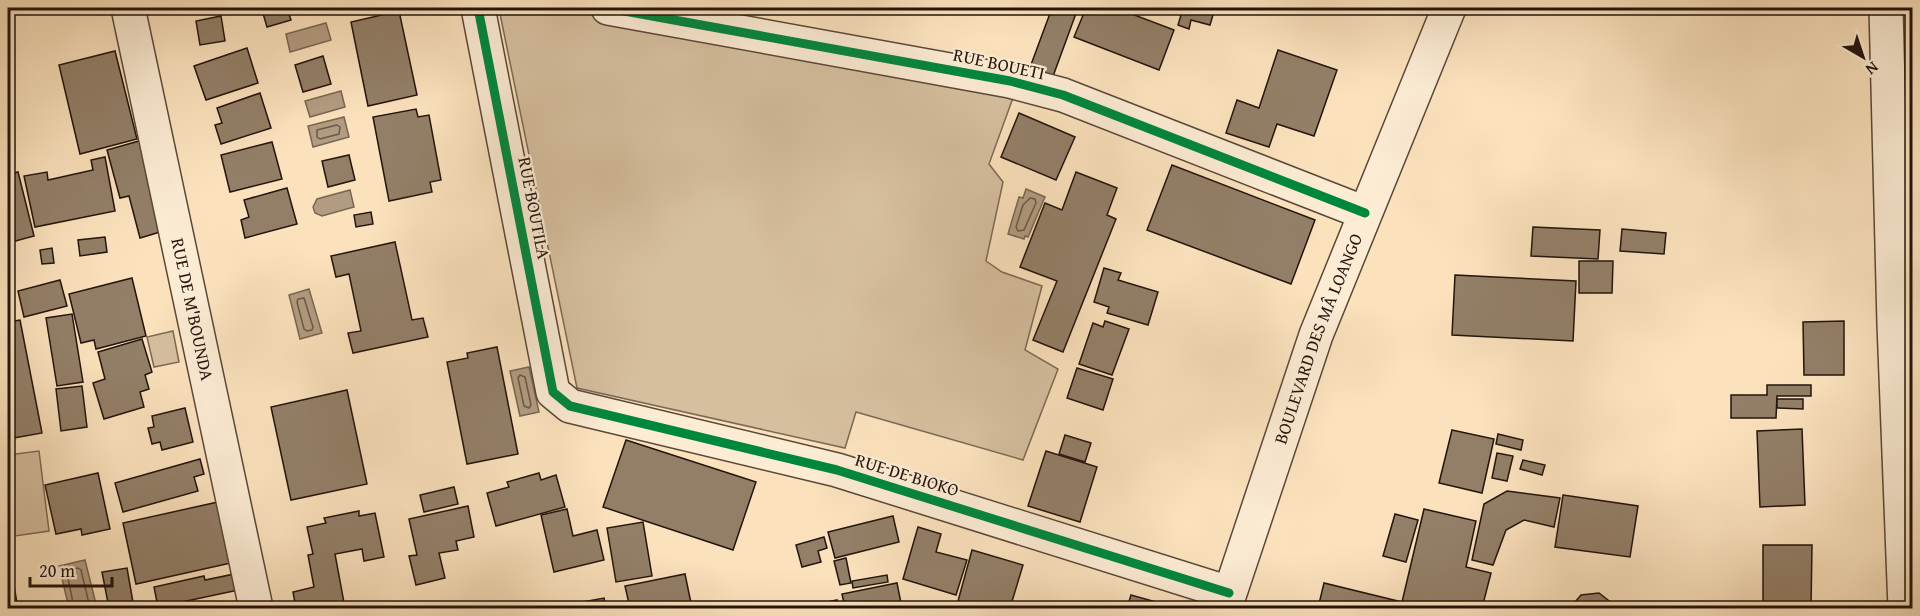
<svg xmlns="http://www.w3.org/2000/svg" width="1920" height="616" font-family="'Gentium Book Plus',serif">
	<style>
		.green { fill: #d6bf9f; stroke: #7c6a56; stroke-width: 1.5 }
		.water { fill: #b29c81; stroke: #796652; stroke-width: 1.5 }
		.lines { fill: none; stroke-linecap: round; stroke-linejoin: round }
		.shore { stroke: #6a5846; stroke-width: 1.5 }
		.building { fill: #937f68; stroke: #23140c; stroke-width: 1.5 }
		.minor-casing { stroke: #594838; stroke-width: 36 }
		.tertiary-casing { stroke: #594838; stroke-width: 36 }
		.minor { stroke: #fcecd4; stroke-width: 33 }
		.tertiary { stroke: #fcecd4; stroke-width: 33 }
		.cycleway-casing { stroke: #fcecd4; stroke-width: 13 }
		.cycleway { stroke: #00873e; stroke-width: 9 }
		.labels { text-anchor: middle; stroke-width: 4.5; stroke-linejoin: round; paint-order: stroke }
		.street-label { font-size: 18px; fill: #23140c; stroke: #fcecd4 }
	</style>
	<rect width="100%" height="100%" fill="#fbe2bd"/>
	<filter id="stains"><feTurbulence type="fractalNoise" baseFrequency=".00333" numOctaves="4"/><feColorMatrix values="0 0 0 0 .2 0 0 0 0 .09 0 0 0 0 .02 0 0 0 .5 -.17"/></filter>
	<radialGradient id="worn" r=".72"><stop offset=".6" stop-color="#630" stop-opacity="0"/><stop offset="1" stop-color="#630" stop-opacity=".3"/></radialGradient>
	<g class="green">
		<path d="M 499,9 L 642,13 L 1014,95 L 989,164 L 1003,182 L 986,261 L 1002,272 L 1042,286 L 1025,350 L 1058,369 L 1023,460 L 856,412 L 845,448 L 577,388 Z"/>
		<path d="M 173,331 L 179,362 L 154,367 L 147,337 Z"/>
		<path d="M 39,451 L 49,531 L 8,537 L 8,455 Z"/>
	</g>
	<g class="water">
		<path d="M 326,23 L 331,40 L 290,52 L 286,34 Z"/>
		<path d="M 341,91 L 345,107 L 310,117 L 305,101 Z"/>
		<path d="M 344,117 L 349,137 L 313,147 L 308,126 Z"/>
		<path d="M 1026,189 L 1045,197 L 1028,237 L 1025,236 L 1024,239 L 1008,234 L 1019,197 L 1023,198 Z"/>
		<path d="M 350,190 L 354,207 L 322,216 L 315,213 L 313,207 L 317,199 Z"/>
		<path d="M 309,289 L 322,333 L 300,339 L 289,295 Z"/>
		<path d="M 529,367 L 539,412 L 520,416 L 510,371 Z"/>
		<path d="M 85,560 L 97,608 L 69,608 L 59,566 Z"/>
	</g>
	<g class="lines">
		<g class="shore">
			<path d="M 337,125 L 340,127 L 339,134 L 320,139 L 317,137 L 317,130 Z"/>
			<path d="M 1030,198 L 1035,199 L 1036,203 L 1024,230 L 1018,231 L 1016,227 L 1023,205 Z"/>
			<path d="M 304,298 L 313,327 L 312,330 L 307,331 L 304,329 L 297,302 L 298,299 Z"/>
			<path d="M 520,375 L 525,377 L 531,405 L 529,408 L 524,406 L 518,378 Z"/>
			<path d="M 74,608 L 67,573 L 68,570 L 78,568 L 81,570 L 90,608"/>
		</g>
	</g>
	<g class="building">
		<path d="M 267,8 L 287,8 L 291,20 L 267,27 L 262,10 Z"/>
		<path d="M 1052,8 L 1078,8 L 1052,79 L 1029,70 Z"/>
		<path d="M 1086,8 L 1116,8 L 1174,30 L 1159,70 L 1074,37 Z"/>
		<path d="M 1161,8 L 1215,8 L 1210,25 L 1191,20 L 1189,29 L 1178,25 L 1181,15 L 1161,10 Z"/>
		<path d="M 399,11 L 417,95 L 368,106 L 351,22 Z"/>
		<path d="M 221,16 L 225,41 L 200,45 L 196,21 Z"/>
		<path d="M 247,48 L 258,83 L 206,100 L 194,66 Z"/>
		<path d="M 1278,50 L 1337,70 L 1314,136 L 1277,124 L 1269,147 L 1226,133 L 1237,100 L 1259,108 Z"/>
		<path d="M 115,51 L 137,139 L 80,154 L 59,65 Z"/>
		<path d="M 323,56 L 331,84 L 303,92 L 295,65 Z"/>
		<path d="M 260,93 L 271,128 L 221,144 L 215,125 L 222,123 L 217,108 Z"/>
		<path d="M 416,109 L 418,117 L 429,115 L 441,180 L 430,182 L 432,192 L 389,201 L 373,117 Z"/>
		<path d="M 1019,113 L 1075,137 L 1056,180 L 1001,157 Z"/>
		<path d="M 146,139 L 170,229 L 140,238 L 129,196 L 120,198 L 107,150 Z"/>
		<path d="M 272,142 L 282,179 L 230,192 L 221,155 Z"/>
		<path d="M 349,155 L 355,180 L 328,187 L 322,161 Z"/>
		<path d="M 105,157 L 115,211 L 35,227 L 24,176 L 47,172 L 48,180 L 93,170 L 91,160 Z"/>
		<path d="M 1172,165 L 1315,220 L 1291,284 L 1147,230 Z"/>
		<path d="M 18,172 L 34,236 L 8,243 L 8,174 Z"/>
		<path d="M 1076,172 L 1117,188 L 1107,215 L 1116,219 L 1063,352 L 1033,340 L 1057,281 L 1020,267 L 1045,203 L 1062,210 Z"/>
		<path d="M 287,188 L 297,224 L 245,238 L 241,220 L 249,217 L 244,200 Z"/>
		<path d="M 371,212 L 373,224 L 356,227 L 354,215 Z"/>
		<path d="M 1533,227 L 1600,230 L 1598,259 L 1531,256 Z"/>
		<path d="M 1622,229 L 1666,233 L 1664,254 L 1620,251 Z"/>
		<path d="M 105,237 L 107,252 L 80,256 L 78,240 Z"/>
		<path d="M 395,242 L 412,320 L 423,318 L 428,337 L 353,353 L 348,333 L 361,331 L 349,274 L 336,277 L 331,256 Z"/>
		<path d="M 52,248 L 54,263 L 42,264 L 40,250 Z"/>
		<path d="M 1579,261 L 1613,261 L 1612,293 L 1579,293 Z"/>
		<path d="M 1104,268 L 1121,273 L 1118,280 L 1158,292 L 1148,325 L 1107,313 L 1109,307 L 1094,302 Z"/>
		<path d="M 1455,275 L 1576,281 L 1573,341 L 1452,335 Z"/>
		<path d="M 132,278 L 146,336 L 96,349 L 94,340 L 81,343 L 69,294 Z"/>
		<path d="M 60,280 L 67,306 L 24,317 L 18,291 Z"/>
		<path d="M 72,314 L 83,382 L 57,386 L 46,318 Z"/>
		<path d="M 20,320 L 42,433 L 8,439 L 8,322 Z"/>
		<path d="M 1105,321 L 1129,329 L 1112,375 L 1079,364 L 1093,323 L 1103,327 Z"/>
		<path d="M 1844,321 L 1844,375 L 1804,375 L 1803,322 Z"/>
		<path d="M 142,339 L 152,372 L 145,375 L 149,389 L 140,392 L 144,407 L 104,419 L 93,383 L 105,379 L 98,352 Z"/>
		<path d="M 497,347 L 518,454 L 467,464 L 447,362 L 468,358 L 467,353 Z"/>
		<path d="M 1077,368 L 1113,379 L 1103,410 L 1067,398 Z"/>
		<path d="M 1767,385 L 1811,385 L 1811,396 L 1777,396 L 1776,418 L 1731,418 L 1731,395 L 1767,395 Z"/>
		<path d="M 82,386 L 87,427 L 61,431 L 56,389 Z"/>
		<path d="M 347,390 L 367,484 L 291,500 L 271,407 Z"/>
		<path d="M 1777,399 L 1803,399 L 1803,409 L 1777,408 Z"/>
		<path d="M 185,408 L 193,442 L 162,450 L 160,442 L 152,444 L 148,428 L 154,427 L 152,416 Z"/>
		<path d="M 1802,429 L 1805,505 L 1760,507 L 1757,431 Z"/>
		<path d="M 1452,430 L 1494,439 L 1482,493 L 1439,483 Z"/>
		<path d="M 1498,434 L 1523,440 L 1521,450 L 1496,444 Z"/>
		<path d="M 1065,435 L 1091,443 L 1085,462 L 1059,454 Z"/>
		<path d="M 626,440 L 756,482 L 733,550 L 603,507 Z"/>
		<path d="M 1046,451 L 1097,467 L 1080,522 L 1028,506 Z"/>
		<path d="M 1497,453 L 1513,456 L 1507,481 L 1492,478 Z"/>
		<path d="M 200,459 L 204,474 L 194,477 L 198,491 L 123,512 L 115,483 Z"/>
		<path d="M 1523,460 L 1545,465 L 1542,475 L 1520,469 Z"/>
		<path d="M 98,473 L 110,529 L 82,535 L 81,529 L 56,534 L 45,485 Z"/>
		<path d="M 539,473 L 541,480 L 556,475 L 565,507 L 496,526 L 487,493 L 509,487 L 507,482 Z"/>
		<path d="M 454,487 L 458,504 L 424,512 L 420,495 Z"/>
		<path d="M 1507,491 L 1560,498 L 1554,527 L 1524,520 L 1506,530 L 1493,565 L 1472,560 L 1484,504 Z"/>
		<path d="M 1563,495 L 1638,506 L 1630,557 L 1555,547 Z"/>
		<path d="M 227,500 L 240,561 L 136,584 L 123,523 Z"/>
		<path d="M 468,506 L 474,537 L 456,541 L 458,550 L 439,553 L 445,578 L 416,585 L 409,556 L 417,555 L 409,519 Z"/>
		<path d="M 567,509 L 573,536 L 597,530 L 604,560 L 554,572 L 541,515 Z"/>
		<path d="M 1424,509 L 1476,521 L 1466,567 L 1491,573 L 1482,608 L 1318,608 L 1324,583 L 1402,602 Z"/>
		<path d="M 359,511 L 359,516 L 375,513 L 384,557 L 364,561 L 362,549 L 335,554 L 345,608 L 296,608 L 293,592 L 314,587 L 308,555 L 313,554 L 307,527 L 326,523 L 324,518 Z"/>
		<path d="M 1395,514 L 1418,520 L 1406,562 L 1383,556 Z"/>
		<path d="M 893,516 L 899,542 L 835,558 L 828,532 Z"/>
		<path d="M 643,522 L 652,576 L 616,582 L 607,528 Z"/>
		<path d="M 918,527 L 941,534 L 936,552 L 967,560 L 956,595 L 903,579 Z"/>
		<path d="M 824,537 L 827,548 L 818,551 L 821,562 L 802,567 L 796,545 Z"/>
		<path d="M 1763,545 L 1812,545 L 1811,608 L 1778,608 L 1778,605 L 1763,605 Z"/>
		<path d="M 972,550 L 1023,565 L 1010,608 L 984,608 L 958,601 Z"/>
		<path d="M 846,558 L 851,583 L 840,585 L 834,561 Z"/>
		<path d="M 8,564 L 10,564 L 18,608 L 8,608 Z"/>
		<path d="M 127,568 L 134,608 L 109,608 L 102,572 Z"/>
		<path d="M 244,572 L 248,588 L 158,607 L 154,587 L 204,576 L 205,580 Z"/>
		<path d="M 685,574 L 692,608 L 630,608 L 625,586 Z"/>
		<path d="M 887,575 L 888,582 L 853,588 L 852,581 Z"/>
		<path d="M 897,583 L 902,608 L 845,608 L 842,594 Z"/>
		<path d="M 1599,593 L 1613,604 L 1614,608 L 1570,608 L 1581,595 Z"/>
		<path d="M 1131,595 L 1156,602 L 1154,608 L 1127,608 Z"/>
		<path d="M 604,598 L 606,608 L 544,608 L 543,606 L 554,604 L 555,607 Z"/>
		<path d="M 837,600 L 839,608 L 814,608 L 813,605 Z"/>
		<path d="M 191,603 L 192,608 L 164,608 L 164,607 Z"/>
	</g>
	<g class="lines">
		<defs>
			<g id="minor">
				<path id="s1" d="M 128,8 L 256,608"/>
				<path d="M 478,8 L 553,392 L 570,406 L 837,470 L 1229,593"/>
				<path d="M 608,8 L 1010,81 L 1063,95 L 1365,213"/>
				<path d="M 1886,8 L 1894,324 L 1905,608"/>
			</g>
			<g id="tertiary">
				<path id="s2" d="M 1225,608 L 1316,335 L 1449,8"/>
			</g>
		</defs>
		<use href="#minor" class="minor-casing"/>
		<use href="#tertiary" class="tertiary-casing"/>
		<use href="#minor" class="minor"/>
		<use href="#tertiary" class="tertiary"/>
		<defs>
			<g id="cycleway">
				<path d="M 478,8 L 553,392 L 570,406 L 837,470 L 1229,593"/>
				<path d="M 608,8 L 1010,81 L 1063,95 L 1365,213"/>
			</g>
		</defs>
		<use href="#cycleway" class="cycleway-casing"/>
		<use href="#cycleway" class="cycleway"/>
	</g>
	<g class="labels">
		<g class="street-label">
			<text transform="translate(999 64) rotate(12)" y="6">RUE BOUETI</text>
			<text transform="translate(534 208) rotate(79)" y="6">RUE BOUTILA</text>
			<text dy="6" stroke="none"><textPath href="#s1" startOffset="308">RUE DE M'BOUNDA</textPath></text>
			<text dy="6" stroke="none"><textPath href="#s2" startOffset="285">BOULEVARD DES MÂ LOANGO</textPath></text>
			<text transform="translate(907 475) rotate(17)" y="6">RUE DE BIOKO</text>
		</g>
	</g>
	<rect width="1920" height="616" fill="none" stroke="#fbe2bd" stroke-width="30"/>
	<rect x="9" y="9" width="1902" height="598" fill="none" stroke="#23140c" stroke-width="3"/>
	<rect x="15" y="15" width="1890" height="586" fill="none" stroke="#23140c" stroke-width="1.5"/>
	<g transform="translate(1863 57) rotate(141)" stroke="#fcecd4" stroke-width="4.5" paint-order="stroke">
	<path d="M0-4.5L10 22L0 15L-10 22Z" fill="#23140c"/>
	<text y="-9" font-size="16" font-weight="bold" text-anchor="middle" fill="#23140c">N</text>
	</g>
	<path d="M30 577v9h82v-9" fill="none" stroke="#23140c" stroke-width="3"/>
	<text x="39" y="577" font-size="18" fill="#23140c" stroke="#fcecd4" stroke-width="4.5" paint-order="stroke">20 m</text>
	<rect width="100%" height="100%" filter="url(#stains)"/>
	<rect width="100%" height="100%" fill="url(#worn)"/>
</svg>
